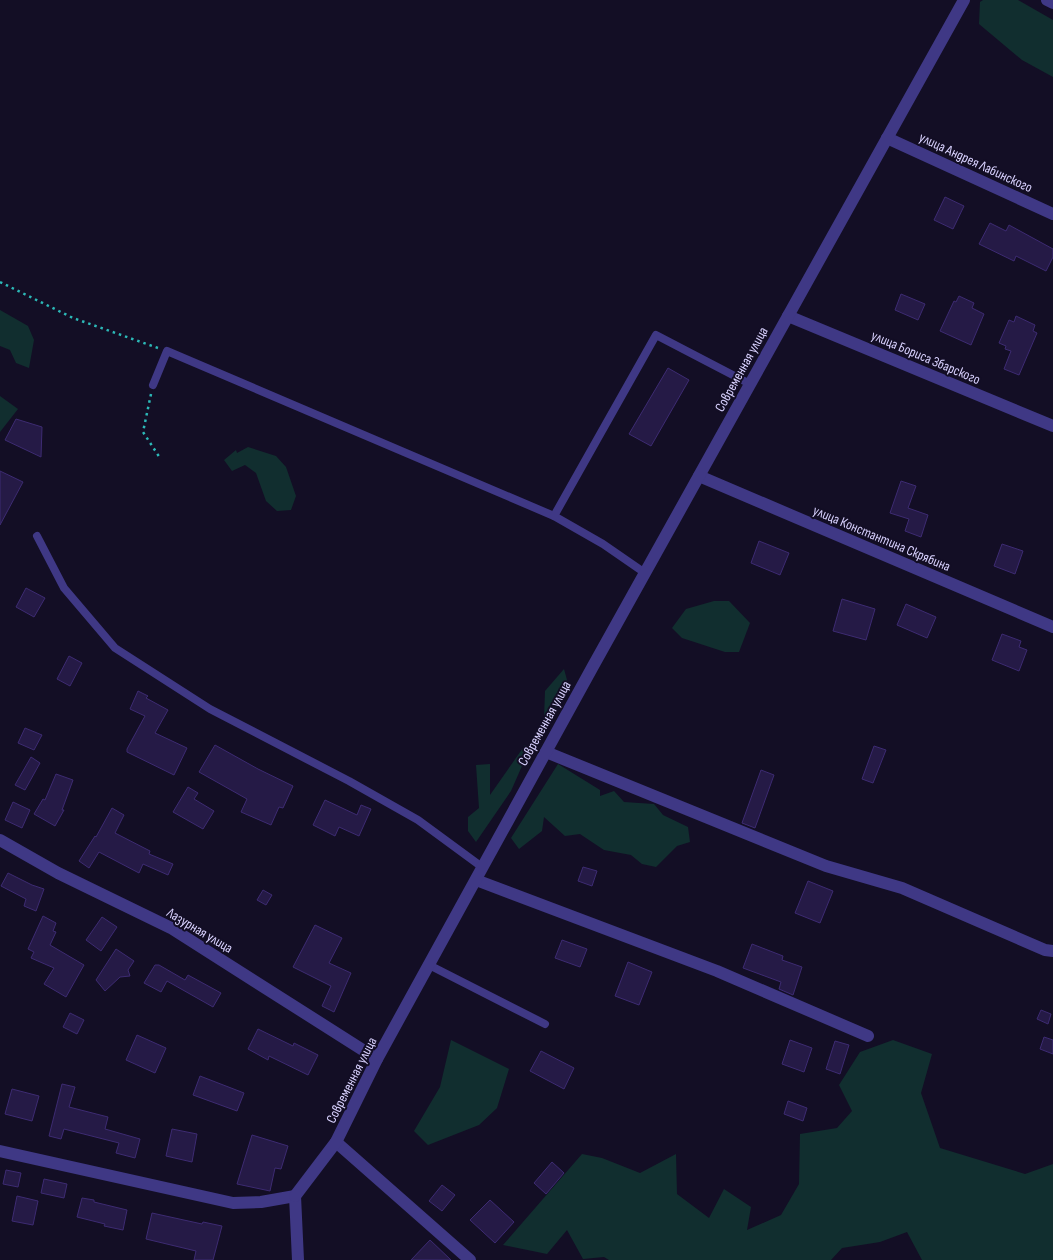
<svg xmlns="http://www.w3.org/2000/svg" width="1053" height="1260" font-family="'Sofia Sans Condensed',sans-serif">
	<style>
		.green { fill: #112e2f }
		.building { fill: #251a46; stroke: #3d2b72 }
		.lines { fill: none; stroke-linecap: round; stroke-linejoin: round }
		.path { stroke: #2cb8b7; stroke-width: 2.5; stroke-dasharray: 2.5 4; stroke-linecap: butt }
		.service { stroke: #3f3885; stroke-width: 8 }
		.minor { stroke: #3f3885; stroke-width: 12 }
		.tertiary { stroke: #3f3885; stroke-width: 12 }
		.labels { text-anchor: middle; stroke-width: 4; stroke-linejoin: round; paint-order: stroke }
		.street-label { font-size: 14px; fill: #d9d2ff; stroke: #130e25 }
	</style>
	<rect width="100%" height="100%" fill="#130e25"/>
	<g class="green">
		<path d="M 983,0 L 1018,0 L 1053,20 L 1053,77 L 1022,60 L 979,24 L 980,2 Z"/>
		<path d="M 0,310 L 28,326 L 34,340 L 29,368 L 16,363 L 10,350 L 0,346 Z"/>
		<path d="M 0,396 L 18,409 L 0,432 Z"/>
		<path d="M 248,447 L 276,456 L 286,467 L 296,496 L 291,510 L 277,511 L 266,501 L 256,473 L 245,465 L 232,471 L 224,460 L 236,450 L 237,453 Z"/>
		<path d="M 714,601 L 729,601 L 750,623 L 739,652 L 725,652 L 682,638 L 672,628 L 686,609 Z"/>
		<path d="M 564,669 L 567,680 L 556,708 L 544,719 L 545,691 Z"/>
		<path d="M 525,745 L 529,750 L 511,791 L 476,842 L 468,831 L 468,817 L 479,808 L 476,765 L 490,764 L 490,795 Z"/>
		<path d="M 558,764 L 600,790 L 600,796 L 614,791 L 624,802 L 654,804 L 663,815 L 688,827 L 690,842 L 677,846 L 656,867 L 642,864 L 631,855 L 604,850 L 580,834 L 565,836 L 544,817 L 542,831 L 519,849 L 511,838 Z"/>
		<path d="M 451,1040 L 509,1069 L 497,1108 L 479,1125 L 428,1145 L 414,1131 L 440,1087 Z"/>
		<path d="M 893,1040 L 932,1054 L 921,1093 L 940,1148 L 1025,1174 L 1053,1164 L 1053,1260 L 922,1260 L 907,1232 L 880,1242 L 842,1248 L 831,1260 L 609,1260 L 604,1257 L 583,1259 L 567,1230 L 547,1254 L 503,1245 L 582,1154 L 602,1158 L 640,1173 L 676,1154 L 677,1194 L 709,1218 L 724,1189 L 751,1207 L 747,1230 L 781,1215 L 799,1184 L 800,1134 L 837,1128 L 852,1111 L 839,1085 L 860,1052 Z"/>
	</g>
	<g class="building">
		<path d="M 945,197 L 964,206 L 953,229 L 934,220 Z"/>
		<path d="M 990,223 L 1006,231 L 1009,225 L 1053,249 L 1053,257 L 1046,271 L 1016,256 L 1014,261 L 979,244 Z"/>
		<path d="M 901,294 L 925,304 L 918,320 L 895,310 Z"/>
		<path d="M 959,296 L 974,303 L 972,308 L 984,314 L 971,345 L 940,331 L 954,301 L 956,302 Z"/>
		<path d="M 1016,316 L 1035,325 L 1033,331 L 1037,333 L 1019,375 L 1004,369 L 1011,351 L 1005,349 L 1006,346 L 999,343 L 1009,320 L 1014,322 Z"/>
		<path d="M 668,368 L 689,380 L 651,446 L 629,434 Z"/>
		<path d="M 16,419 L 42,427 L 41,457 L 5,440 Z"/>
		<path d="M 0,471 L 23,482 L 0,525 Z"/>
		<path d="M 901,481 L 916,486 L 908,508 L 928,515 L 921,537 L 905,531 L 909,519 L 890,513 Z"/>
		<path d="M 759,541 L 789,553 L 780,575 L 751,563 Z"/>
		<path d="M 1002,544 L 1023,551 L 1015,574 L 994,566 Z"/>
		<path d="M 26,588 L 45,598 L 34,617 L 16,607 Z"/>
		<path d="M 842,599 L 875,609 L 866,640 L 833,631 Z"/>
		<path d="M 906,604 L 936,617 L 927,638 L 897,625 Z"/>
		<path d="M 1002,634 L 1021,641 L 1019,647 L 1027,650 L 1019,671 L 992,660 Z"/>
		<path d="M 69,656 L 82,663 L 70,686 L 57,679 Z"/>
		<path d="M 138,691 L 148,696 L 146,698 L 168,710 L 155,733 L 187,748 L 174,775 L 127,752 L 127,749 L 145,716 L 130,709 Z"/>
		<path d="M 25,728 L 42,735 L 34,750 L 18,743 Z"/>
		<path d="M 215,745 L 258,769 L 293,786 L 283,808 L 279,807 L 271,825 L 241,812 L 247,799 L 199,772 Z"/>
		<path d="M 874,746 L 886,750 L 873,783 L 862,779 Z"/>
		<path d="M 31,757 L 40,763 L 25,790 L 15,785 Z"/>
		<path d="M 761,770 L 774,775 L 755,828 L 742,823 Z"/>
		<path d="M 56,774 L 73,780 L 62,810 L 64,810 L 55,826 L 34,814 L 43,799 L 45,800 Z"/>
		<path d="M 188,787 L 198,793 L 194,799 L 214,811 L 203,829 L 173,812 Z"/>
		<path d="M 325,800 L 357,815 L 361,805 L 371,809 L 359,836 L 339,827 L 335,836 L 313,825 Z"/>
		<path d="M 13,802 L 30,810 L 22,828 L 5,820 Z"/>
		<path d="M 112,808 L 124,815 L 115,833 L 150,851 L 149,854 L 173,864 L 168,875 L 143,864 L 139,873 L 99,852 L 89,868 L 79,861 L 95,836 L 96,837 Z"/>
		<path d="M 583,867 L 597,871 L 592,886 L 578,881 Z"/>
		<path d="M 8,873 L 32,885 L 44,889 L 36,911 L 24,906 L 26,899 L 1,886 Z"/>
		<path d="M 808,881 L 833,891 L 820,923 L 795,913 Z"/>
		<path d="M 263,890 L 272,895 L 266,905 L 257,900 Z"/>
		<path d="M 43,916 L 56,923 L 53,931 L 56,932 L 50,945 L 84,965 L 66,997 L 44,984 L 54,968 L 31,958 L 34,952 L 28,949 Z"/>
		<path d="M 102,917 L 117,927 L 101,951 L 86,940 Z"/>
		<path d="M 315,925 L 342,938 L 329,963 L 351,973 L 334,1012 L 322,1006 L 331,986 L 293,967 Z"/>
		<path d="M 562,940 L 587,949 L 580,967 L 555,958 Z"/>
		<path d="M 752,944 L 783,956 L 782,960 L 802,967 L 793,995 L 779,989 L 781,982 L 743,968 Z"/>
		<path d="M 116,949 L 134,961 L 128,970 L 130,976 L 120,977 L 105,991 L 96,980 Z"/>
		<path d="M 628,962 L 652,972 L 639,1005 L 615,996 Z"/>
		<path d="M 155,965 L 159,965 L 185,980 L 188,975 L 221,993 L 213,1007 L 167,981 L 161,992 L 144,983 Z"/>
		<path d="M 1041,1010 L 1051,1014 L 1048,1024 L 1037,1019 Z"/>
		<path d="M 70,1013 L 84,1020 L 77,1034 L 63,1027 Z"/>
		<path d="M 258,1029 L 293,1046 L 294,1043 L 318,1055 L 308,1075 L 269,1056 L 268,1060 L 248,1049 Z"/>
		<path d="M 137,1035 L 166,1048 L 155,1073 L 126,1060 Z"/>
		<path d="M 1044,1037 L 1053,1040 L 1053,1054 L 1040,1049 Z"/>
		<path d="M 790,1040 L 812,1048 L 804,1072 L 782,1064 Z"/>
		<path d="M 835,1041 L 849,1045 L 840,1074 L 826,1069 Z"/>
		<path d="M 541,1051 L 574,1068 L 564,1089 L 530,1071 Z"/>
		<path d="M 200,1076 L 244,1093 L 237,1111 L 193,1095 Z"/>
		<path d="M 62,1084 L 75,1087 L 69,1107 L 108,1117 L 105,1129 L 140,1139 L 135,1158 L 116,1153 L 119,1143 L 64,1129 L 61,1139 L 49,1136 Z"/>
		<path d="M 12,1089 L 39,1096 L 32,1121 L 5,1114 Z"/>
		<path d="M 788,1101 L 807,1108 L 803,1121 L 784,1114 Z"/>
		<path d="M 172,1129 L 197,1134 L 192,1162 L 166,1156 Z"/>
		<path d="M 252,1135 L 288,1146 L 281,1169 L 275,1168 L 270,1191 L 237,1184 Z"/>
		<path d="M 552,1162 L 564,1173 L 546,1194 L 534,1183 Z"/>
		<path d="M 6,1170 L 21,1173 L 18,1187 L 3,1184 Z"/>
		<path d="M 44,1179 L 67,1184 L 64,1198 L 41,1193 Z"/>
		<path d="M 442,1185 L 455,1195 L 442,1211 L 429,1201 Z"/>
		<path d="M 17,1196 L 38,1201 L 33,1225 L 12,1221 Z"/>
		<path d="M 82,1198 L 94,1200 L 94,1202 L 127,1210 L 123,1230 L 104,1226 L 105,1224 L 77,1217 Z"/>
		<path d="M 490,1200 L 514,1222 L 495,1243 L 470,1220 Z"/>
		<path d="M 152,1213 L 202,1224 L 203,1222 L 222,1226 L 213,1260 L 194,1260 L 196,1251 L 146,1239 Z"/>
		<path d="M 430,1240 L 451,1260 L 411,1260 Z"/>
	</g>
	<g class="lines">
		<g class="path">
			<path d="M 0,282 L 73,318 L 158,348"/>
			<path d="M 151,394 L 143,432 L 160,458"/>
		</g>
		<g class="service">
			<path d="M 153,385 L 167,351 L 554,516 L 603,544 L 645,573"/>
			<path d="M 554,516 L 656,335 L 750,384"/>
			<path d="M 37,536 L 64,588 L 115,648 L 210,709 L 349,781 L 418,820 L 482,867"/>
			<path d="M 429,965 L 545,1024"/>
		</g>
		<g class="minor">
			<path d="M 887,138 L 1053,214"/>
			<path d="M 788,316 L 1053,426"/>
			<path d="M 699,476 L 1053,627"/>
			<path d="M 546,752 L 826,866 L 902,888 L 1045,950 L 1053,951"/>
			<path d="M 0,840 L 58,873 L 171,928 L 377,1059"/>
			<path d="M 476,880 L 717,971 L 868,1036"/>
			<path d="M 336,1142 L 470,1260"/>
			<path d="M 0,1151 L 233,1203 L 261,1202 L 295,1196 L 298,1260"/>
		</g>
		<g class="tertiary">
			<path d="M 1047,0 L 1053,3"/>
			<path d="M 295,1196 L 336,1142 L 377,1059 L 592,668 L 964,0"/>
		</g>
	</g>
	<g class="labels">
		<g class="street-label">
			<text transform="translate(976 162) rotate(25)" y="5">улица Андрея Лабинского</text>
			<text transform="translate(926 357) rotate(23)" y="5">улица Бориса Збарского</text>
			<text transform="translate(741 369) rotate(-61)" y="5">Современная улица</text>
			<text transform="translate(882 538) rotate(23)" y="5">улица Константина Скрябина</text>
			<text transform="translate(544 723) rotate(-61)" y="5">Современная улица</text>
			<text transform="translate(200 930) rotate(31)" y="5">Лазурная улица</text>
			<text transform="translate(351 1080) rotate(-63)" y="5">Современная улица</text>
		</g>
	</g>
</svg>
